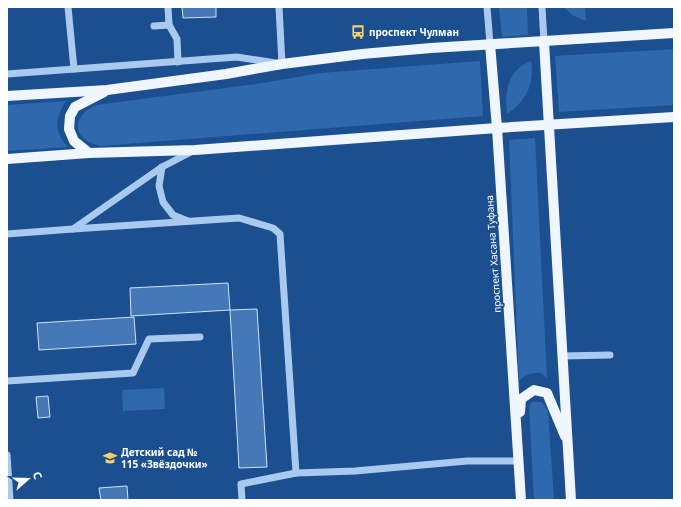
<svg xmlns="http://www.w3.org/2000/svg" width="681" height="507" font-family="'Noto Sans',sans-serif">
	<style>
		.green { fill: #2e69ad }
		.building { fill: #4478b7; stroke: #cfe3fa }
		.lines { fill: none; stroke-linecap: round; stroke-linejoin: round }
		.minor { stroke: #a9c9ee; stroke-width: 7 }
		.major { stroke: #f0f6ff; stroke-width: 10 }
		.labels { text-anchor: middle; stroke-width: 3.5; stroke-linejoin: round; paint-order: stroke }
		.poi-label { font-size: 10px; font-weight: bold; fill: #fff; stroke: #1b4f8f; text-anchor: start }
		.street-label { font-size: 10px; fill: #fff; stroke: #1b4f8f }
	</style>
	<rect width="100%" height="100%" fill="#1b4f8f"/>
	<g class="green">
		<path d="M 499,7 L 527,7 L 528,35 L 502,37 Z"/>
		<path d="M 564,7 L 585,7 L 586,21 L 572,15 Z"/>
		<path d="M 674,49 L 674,105 L 559,112 L 555,56 Z"/>
		<path d="M 480,61 L 483,116 L 101,146 C 72,140 70,117 96,105 L 263,83 L 320,73 Z"/>
		<path d="M 531,61 C 535,83 526,102 507,114 C 504,91 508,70 531,61 Z"/>
		<path d="M 66,101 C 55,119 53,130 68,147 L 7,151 L 7,105 Z"/>
		<path d="M 535,138 L 547,378 L 541,373 C 531,373 526,374 519,381 L 509,140 Z"/>
		<path d="M 164,388 L 165,409 L 123,411 L 122,390 Z"/>
		<path d="M 532,402 L 542,402 L 548,411 L 554,500 L 534,500 L 529,407 Z"/>
	</g>
	<g class="building">
		<path d="M 182,7 L 216,7 L 216,17 L 183,18 Z"/>
		<path d="M 228,283 L 230,310 L 131,316 L 130,288 Z"/>
		<path d="M 257,309 L 267,467 L 239,468 L 230,310 Z"/>
		<path d="M 134,317 L 136,344 L 39,350 L 37,323 Z"/>
		<path d="M 48,396 L 50,417 L 38,418 L 36,397 Z"/>
		<path d="M 127,486 L 128,500 L 101,500 L 99,488 Z"/>
	</g>
	<g class="lines">
		<g class="minor">
			<path d="M 68,7 L 74,69"/>
			<path d="M 168,7 L 169,25 L 177,39 L 178,62"/>
			<path d="M 487,7 L 490,44"/>
			<path d="M 542,7 L 544,42"/>
			<path d="M 154,26 L 169,25"/>
			<path d="M 7,74 L 237,57 L 282,64 L 279,7"/>
			<path d="M 162,167 L 159,186 L 163,202 L 173,215 L 188,221"/>
			<path d="M 73,229 L 239,218 L 273,228 L 280,234 L 296,473 L 355,471 L 467,461 L 518,461"/>
			<path d="M 7,234 L 73,229 L 162,167 L 191,152"/>
			<path d="M 563,356 L 610,355"/>
			<path d="M 7,381 L 133,373 L 149,339 L 200,337"/>
			<path d="M 7,455 L 10,500"/>
			<path d="M 242,500 L 241,484 L 296,473"/>
		</g>
		<g class="major">
			<path d="M 544,42 L 571,500"/>
			<path d="M 490,44 L 497,128 L 521,500"/>
			<path d="M 7,96 L 107,90 L 226,74 L 282,64 L 362,54 L 431,48 L 674,33"/>
			<path d="M 89,153 L 74,141 L 69,129 L 70,116 L 75,107 L 104,92"/>
			<path d="M 7,159 L 89,153 L 195,150 L 497,128 L 674,117"/>
			<path d="M 520,412 L 521,399 L 534,390 L 547,393 L 565,436"/>
		</g>
	</g>
	<defs>
		<symbol id="bus-bare" viewBox="-9 -9 18 18"><path d="M-5-6H5V4H4V6H2V4H-2V6H-4V4H-5ZM-3.5-4V0h7V-4ZM-3.5 1.2v1.5H-2V1.2ZM2 1.2v1.5H3.5V1.2Z" fill="#ffd166" stroke="#1b4f8f" stroke-width="2.5" paint-order="stroke"/></symbol>
		<symbol id="school-bare" viewBox="-9 -9 18 18"><path d="M0-5L7-2L0 1L-7-2ZM-4 1L0 2.5L4 1V4Q0 6-4 4Z" fill="#ffd166" stroke="#1b4f8f" stroke-width="2.5" paint-order="stroke"/></symbol>
	</defs>
	<g fill-rule="evenodd">
		<use href="#bus-bare" x="348" y="22" width="20" height="20"/>
		<use href="#school-bare" x="100" y="448" width="20" height="20"/>
	</g>
	<g class="labels">
		<g class="poi-label">
			<text x="369" y="36">проспект Чулман</text>
			<text x="121" y="456">Детский сад №<tspan x="121" dy="12">115 «Звёздочки»</tspan></text>
		</g>
		<g class="street-label">
			<text transform="translate(493 254) rotate(-94)" y="4">проспект Хасана Туфана</text>
		</g>
	</g>
	<rect width="681" height="507" fill="none" stroke="#ffffff" stroke-width="16"/>
	<g transform="translate(28 479) rotate(70)" stroke="#1b4f8f" stroke-width="3" paint-order="stroke">
	<path d="M0-3L7 15L0 10L-7 15Z" fill="#ffffff"/>
	<text y="-6" font-size="11" font-weight="bold" text-anchor="middle" fill="#ffffff">С</text>
	</g>
</svg>
